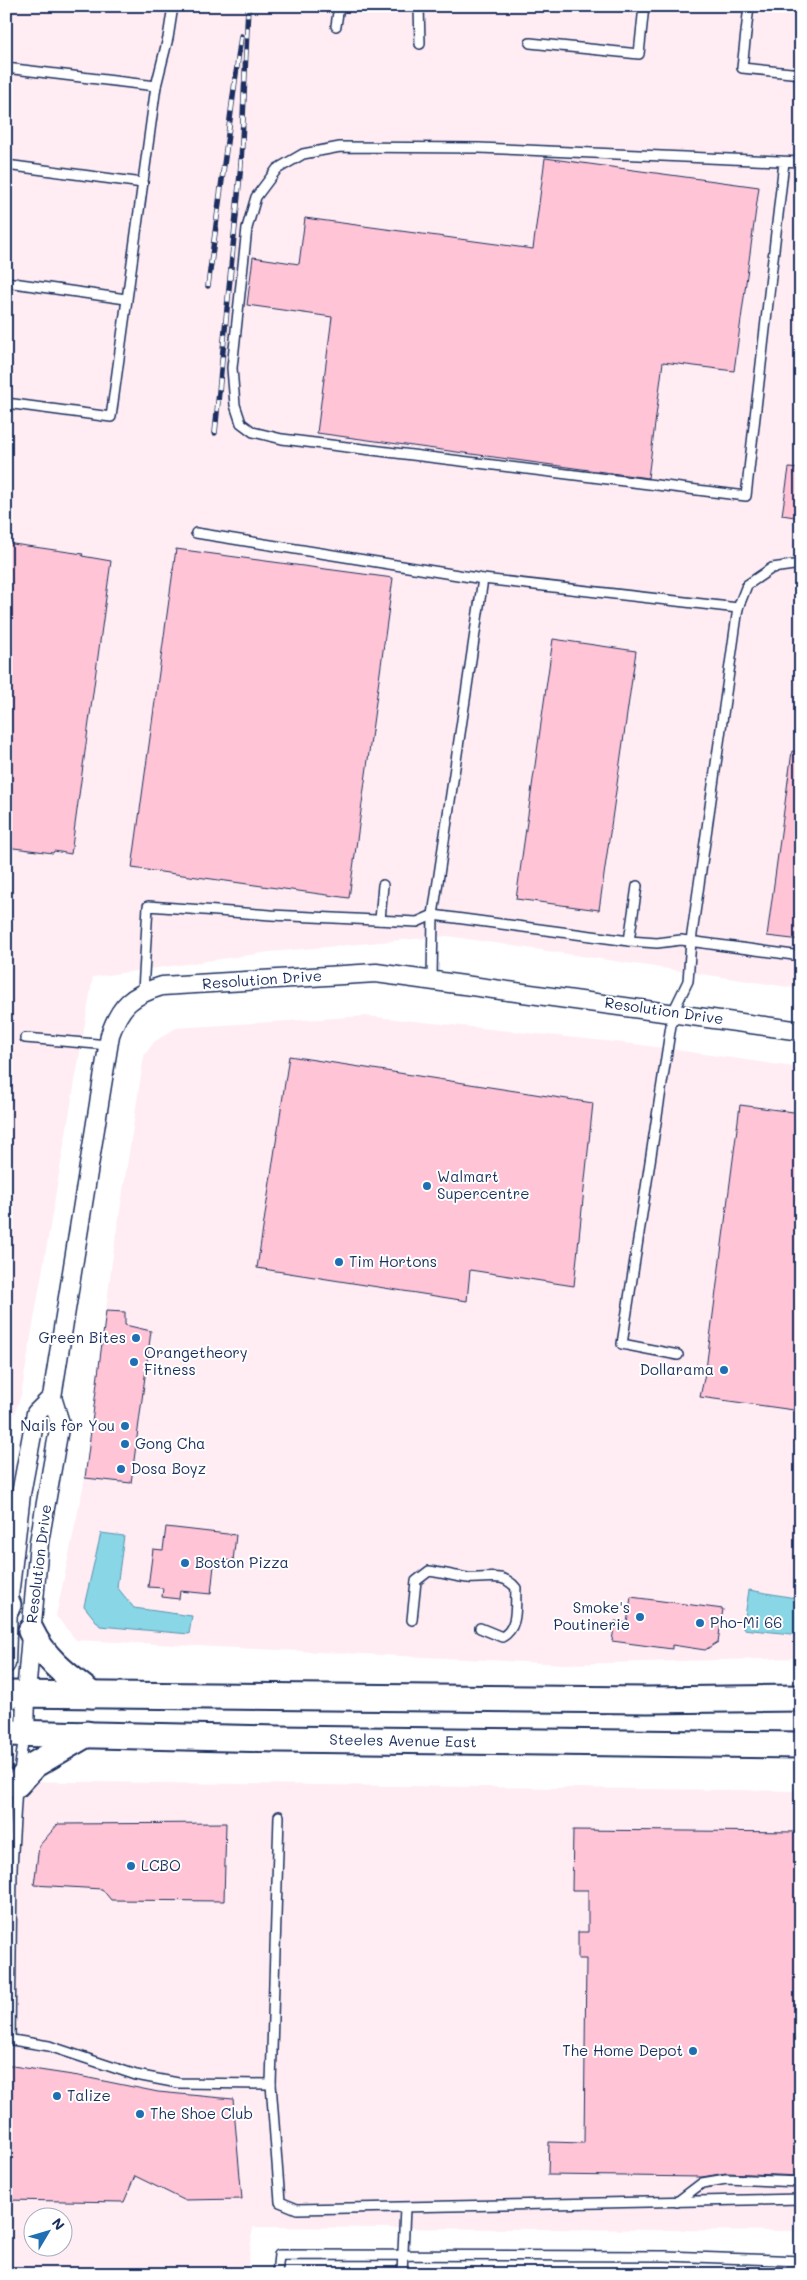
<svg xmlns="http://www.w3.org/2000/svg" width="807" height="2280" font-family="Mali,sans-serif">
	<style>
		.built { fill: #ffedf3; fill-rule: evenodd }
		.water { fill: #88d6e6; stroke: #5c93b0 }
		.building { fill: #ffc4d6; stroke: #1b2f5e }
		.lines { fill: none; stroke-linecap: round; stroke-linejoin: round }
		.lane-casing { stroke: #1b2f5e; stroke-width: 12 }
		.street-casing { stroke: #1b2f5e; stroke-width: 21 }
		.secondary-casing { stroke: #1b2f5e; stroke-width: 29 }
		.lane { stroke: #fff; stroke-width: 9 }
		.street { stroke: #fff; stroke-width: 18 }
		.secondary { stroke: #fff; stroke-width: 25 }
		.rail-casing { stroke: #1b2f5e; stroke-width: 5.5 }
		.rail { stroke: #fff; stroke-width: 4; stroke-dasharray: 11; stroke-linecap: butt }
		.poi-dot { fill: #1f6fb2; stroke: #fff; stroke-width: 2 }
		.labels { text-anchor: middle; stroke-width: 4; stroke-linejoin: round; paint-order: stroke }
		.street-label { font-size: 15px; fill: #1b2f5e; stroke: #fff }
		.poi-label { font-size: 15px; fill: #1b2f5e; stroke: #fff; text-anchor: start }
	</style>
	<rect width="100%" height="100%" fill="#fff"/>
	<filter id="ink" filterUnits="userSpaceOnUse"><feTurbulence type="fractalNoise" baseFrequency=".02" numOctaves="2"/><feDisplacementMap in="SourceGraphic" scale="10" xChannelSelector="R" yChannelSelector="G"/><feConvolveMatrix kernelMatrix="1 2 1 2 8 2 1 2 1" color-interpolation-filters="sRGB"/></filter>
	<g filter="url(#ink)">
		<g class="built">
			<path d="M 6,6 L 801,6 L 801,989 L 447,936 L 270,952 L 93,977 L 21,1395 L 6,1442 Z"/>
			<path d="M 366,1016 L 634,1044 L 801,1068 L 801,1658 L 565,1664 L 76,1640 L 56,1616 L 85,1478 L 112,1262 L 144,1056 L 154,1042 L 176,1028 Z"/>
			<path d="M 6,1781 L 801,1791 L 801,2231 L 253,2227 L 247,2274 L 6,2274 ZM 32,2218 L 62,2218 L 62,2248 L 32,2248 Z"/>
		</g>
		<g class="water">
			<path d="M 101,1533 L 124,1536 L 117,1587 L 134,1608 L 192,1616 L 189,1634 L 100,1626 L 84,1606 Z"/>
			<path d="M 749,1590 L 801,1599 L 801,1635 L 743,1629 Z"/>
		</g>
		<g class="building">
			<path d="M 545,158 L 759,187 L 734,371 L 663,362 L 648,478 L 317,433 L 332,317 L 247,305 L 253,257 L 299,264 L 305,218 L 533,249 Z"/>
			<path d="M 789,468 L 801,469 L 801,518 L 782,515 Z"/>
			<path d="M 6,543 L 83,554 L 82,556 L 111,561 L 71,854 L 54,851 L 53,853 L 6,847 Z"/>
			<path d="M 176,549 L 393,578 L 349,898 L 132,868 Z"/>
			<path d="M 553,639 L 636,651 L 599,910 L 516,899 Z"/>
			<path d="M 792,751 L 801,752 L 801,940 L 767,936 Z"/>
			<path d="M 289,1056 L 593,1103 L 574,1286 L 470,1270 L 467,1301 L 257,1268 Z"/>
			<path d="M 740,1105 L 801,1113 L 801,1411 L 700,1397 L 706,1369 Z"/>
			<path d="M 106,1311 L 125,1312 L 125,1325 L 151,1331 L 131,1483 L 85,1478 Z"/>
			<path d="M 166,1527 L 236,1535 L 233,1561 L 220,1560 L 219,1566 L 214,1565 L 211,1594 L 180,1591 L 179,1599 L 162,1597 L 163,1588 L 148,1587 L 153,1549 L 163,1550 Z"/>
			<path d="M 631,1597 L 723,1609 L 718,1642 L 705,1650 L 672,1645 L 672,1649 L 612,1641 L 615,1621 L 627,1623 Z"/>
			<path d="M 226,1823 L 224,1901 L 111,1900 L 102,1889 L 34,1885 L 39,1846 L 58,1824 Z"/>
			<path d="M 573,1830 L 801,1832 L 801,2176 L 726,2173 L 702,2177 L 548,2175 L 549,2142 L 584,2143 L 586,1959 L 578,1959 L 578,1932 L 588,1932 L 588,1890 L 572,1890 Z"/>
			<path d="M 6,2065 L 79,2076 L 158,2092 L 233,2099 L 242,2199 L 184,2200 L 135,2176 L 124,2202 L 6,2200 Z"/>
		</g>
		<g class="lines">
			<defs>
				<g id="lane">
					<path d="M 419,6 L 420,44"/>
					<path d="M 749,6 L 742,68 L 801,74"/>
					<path d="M 336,26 L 339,6"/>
					<path d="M 530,43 L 639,54 L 644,6"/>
					<path d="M 6,68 L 156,86 L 168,38 L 173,6"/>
					<path d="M 784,162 L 746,496 L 282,439 L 253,432 L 241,423 L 235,405 L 232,368 L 247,228 L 256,197 L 277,169 L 303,154 L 340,147 L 479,148 L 801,162"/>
					<path d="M 6,165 L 143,183"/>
					<path d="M 6,282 L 126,299"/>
					<path d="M 6,403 L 111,417 L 156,86"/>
					<path d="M 196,533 L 483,579 L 738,608 L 691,941 L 688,981 L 673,1012 L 622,1344 L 678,1355"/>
					<path d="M 738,608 L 747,585 L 772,568 L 801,564"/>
					<path d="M 380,920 L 383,885"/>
					<path d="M 629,941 L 637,886"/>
					<path d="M 432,980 L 433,915 L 483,579"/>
					<path d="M 143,991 L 148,906 L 271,915 L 417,922 L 433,915 L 629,941 L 657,943 L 681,940 L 801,956"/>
					<path d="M 25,1038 L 109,1045"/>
					<path d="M 412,1620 L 416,1581 L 429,1571 C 442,1573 455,1576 468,1578 C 487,1580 502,1571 516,1588 C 515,1606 519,1628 502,1637 L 480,1628"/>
					<path d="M 19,1773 L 24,1734"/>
					<path d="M 279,1816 L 271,2084 L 280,2202 L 297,2209 L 801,2199"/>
					<path d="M 6,2039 L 49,2046 L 136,2075 L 178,2083 L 271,2084"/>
					<path d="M 10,2040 L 12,1868 L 17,1786"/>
					<path d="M 677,2202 L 702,2183 L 726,2179 L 801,2182"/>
					<path d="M 277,2274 L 279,2255 L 665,2256 L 801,2261"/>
					<path d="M 402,2274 L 405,2208"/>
				</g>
				<g id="street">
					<path d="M 6,1664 L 8,1605 L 21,1494 L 36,1413 L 52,1397"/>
					<path d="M 25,1734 L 26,1694 L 39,1542 L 60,1423 L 52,1397 L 110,1035 C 120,1005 132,995 162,986 L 376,973 L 801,1031"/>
				</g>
				<g id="secondary">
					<path d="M 6,1609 L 8,1605"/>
					<path d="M 31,1631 C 44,1659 68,1676 92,1695"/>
					<path d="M 6,1694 L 648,1700 L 801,1698"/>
					<path d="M 6,1733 L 278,1739 L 801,1745"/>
					<path d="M 17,1784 L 34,1765 L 87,1734"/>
				</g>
			</defs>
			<use href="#lane" class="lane-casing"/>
			<use href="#street" class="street-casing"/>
			<use href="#secondary" class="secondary-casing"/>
			<use href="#lane" class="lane"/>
			<use href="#street" class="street"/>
			<use href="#secondary" class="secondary"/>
			<defs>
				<g id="rail">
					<path d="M 208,286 L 241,36"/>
					<path d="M 215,433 L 241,164 L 248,6"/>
				</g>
			</defs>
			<use href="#rail" class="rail-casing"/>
			<use href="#rail" class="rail"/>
		</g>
	</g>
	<g class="poi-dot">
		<circle cx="427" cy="1186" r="5"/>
		<circle cx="339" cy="1262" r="5"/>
		<circle cx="136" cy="1338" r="5"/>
		<circle cx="134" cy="1362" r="5"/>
		<circle cx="724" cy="1370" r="5"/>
		<circle cx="125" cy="1426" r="5"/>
		<circle cx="125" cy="1444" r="5"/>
		<circle cx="121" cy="1469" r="5"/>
		<circle cx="185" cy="1563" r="5"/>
		<circle cx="640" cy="1617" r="5"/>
		<circle cx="700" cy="1623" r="5"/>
		<circle cx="131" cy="1866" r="5"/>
		<circle cx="693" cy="2051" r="5"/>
		<circle cx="57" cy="2096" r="5"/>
		<circle cx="140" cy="2114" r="5"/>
	</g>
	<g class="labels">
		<g class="street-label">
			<text transform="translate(262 980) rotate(-4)" y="5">Resolution Drive</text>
			<text transform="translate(664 1011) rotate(8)" y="5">Resolution Drive</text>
			<text transform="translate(39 1564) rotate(-83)" y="5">Resolution Drive</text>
			<text transform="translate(403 1741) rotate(1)" y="5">Steeles Avenue East</text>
		</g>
		<g class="poi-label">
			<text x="437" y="1182">Walmart<tspan x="437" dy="17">Supercentre</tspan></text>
			<text x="349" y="1267">Tim Hortons</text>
			<text x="126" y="1343" text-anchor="end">Green Bites</text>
			<text x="144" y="1358">Orangetheory<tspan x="144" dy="17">Fitness</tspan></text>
			<text x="714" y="1375" text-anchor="end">Dollarama</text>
			<text x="115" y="1431" text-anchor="end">Nails for You</text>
			<text x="135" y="1449">Gong Cha</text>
			<text x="131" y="1474">Dosa Boyz</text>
			<text x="195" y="1568">Boston Pizza</text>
			<text x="630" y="1613" text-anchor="end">Smoke's<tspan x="630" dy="17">Poutinerie</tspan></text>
			<text x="710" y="1628">Pho-Mi 66</text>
			<text x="141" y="1871">LCBO</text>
			<text x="683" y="2056" text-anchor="end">The Home Depot</text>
			<text x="67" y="2101">Talize</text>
			<text x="150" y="2119">The Shoe Club</text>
		</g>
	</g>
	<rect width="807" height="2280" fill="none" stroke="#fff" stroke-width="25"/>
	<rect x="12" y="12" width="782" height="2255" fill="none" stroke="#1b2f5e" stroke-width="2" filter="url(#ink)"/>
	<g transform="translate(48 2232) rotate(52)"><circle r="24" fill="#ffffff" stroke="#a4acbf"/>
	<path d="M0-4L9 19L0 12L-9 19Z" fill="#1f6fb2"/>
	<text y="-8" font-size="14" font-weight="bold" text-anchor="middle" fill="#1b2f5e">N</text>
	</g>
</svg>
